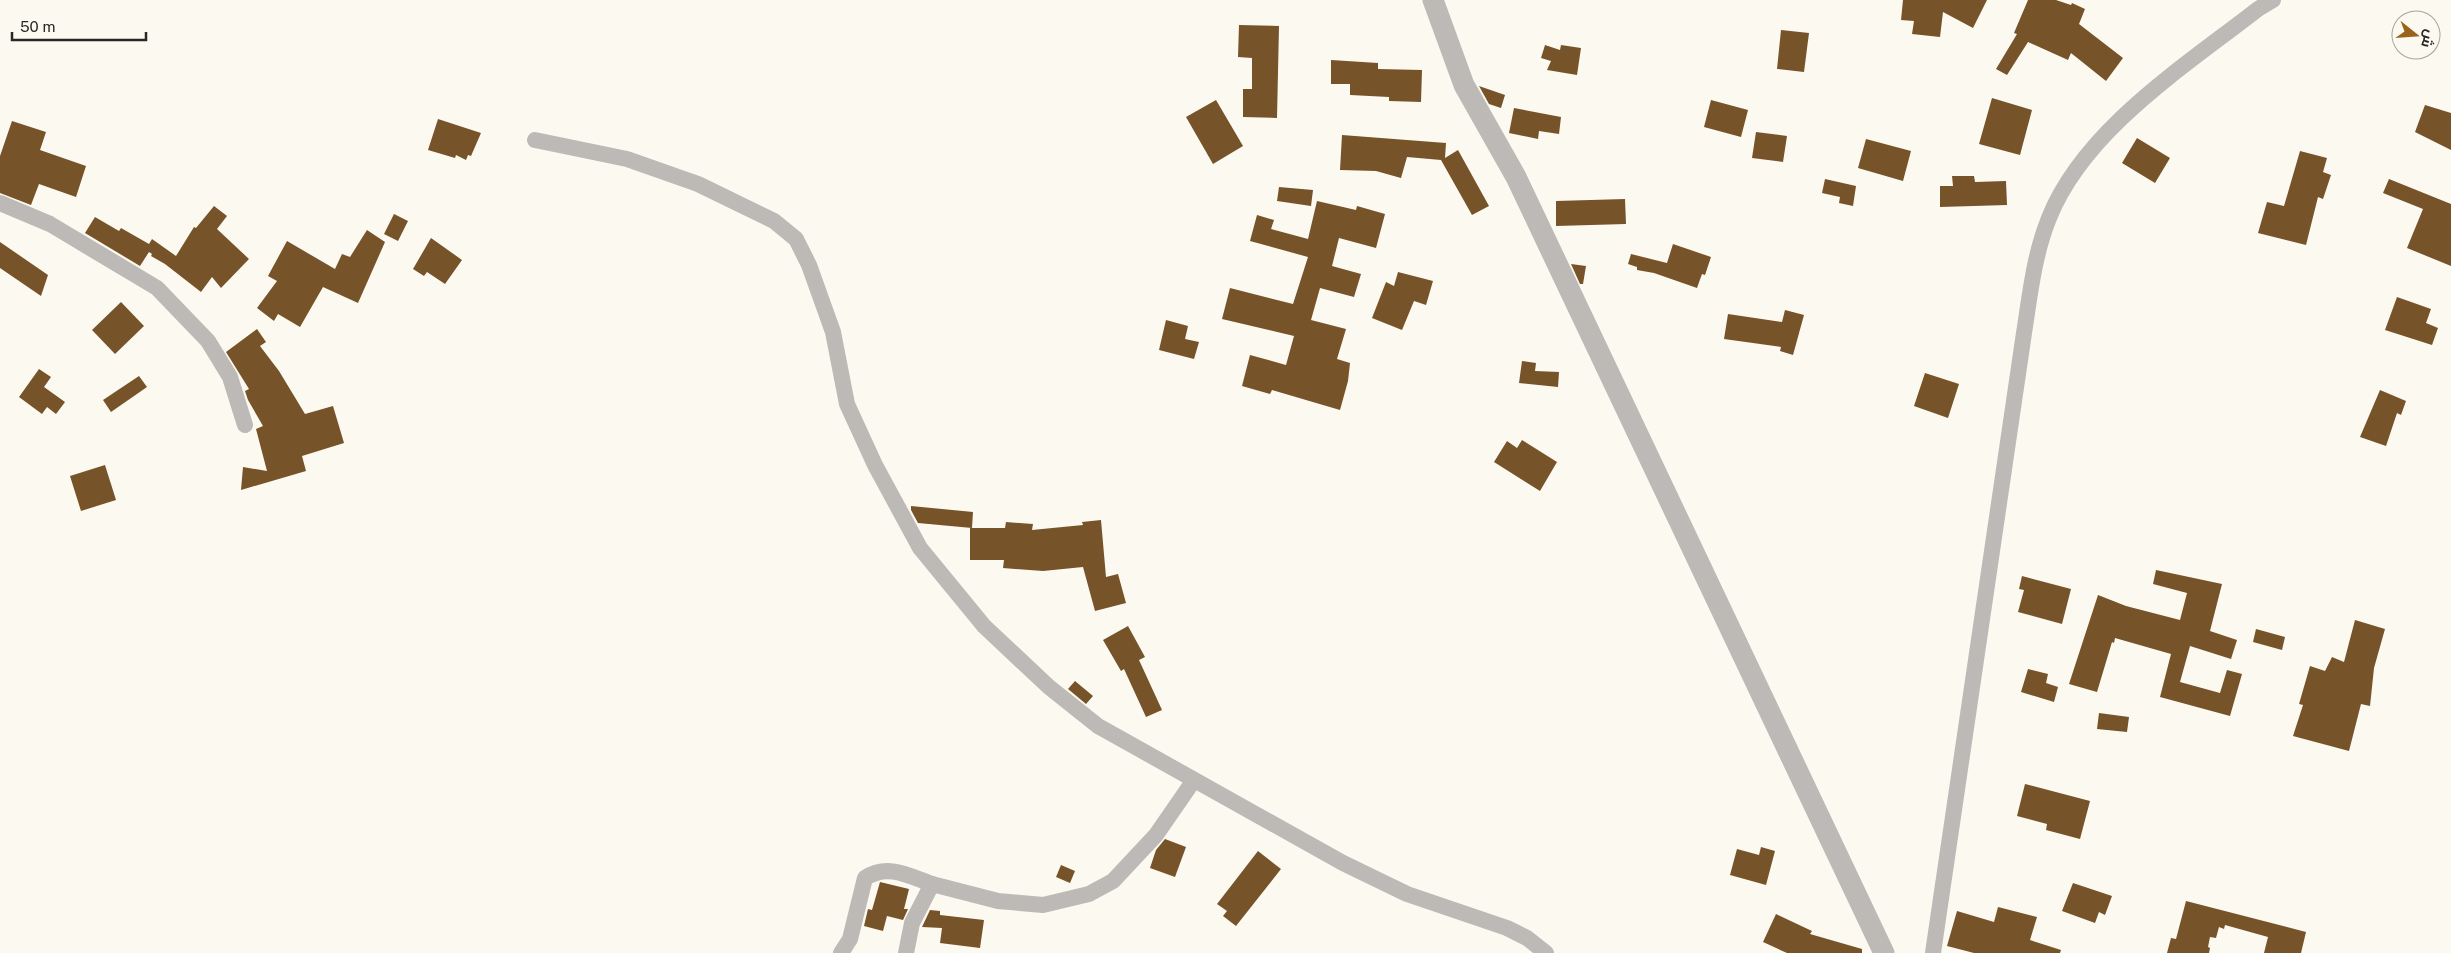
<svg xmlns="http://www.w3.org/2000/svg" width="2451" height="953" font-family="'Public Sans',Cairo,sans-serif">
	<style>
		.building { fill: #775329 }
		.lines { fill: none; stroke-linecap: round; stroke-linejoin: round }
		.minor { stroke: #bcb9b7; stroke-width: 16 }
		.tertiary { stroke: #bcb9b7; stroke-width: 21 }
	</style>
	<rect width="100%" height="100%" fill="#fcf9f1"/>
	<g class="building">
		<path d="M 1903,0 L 1987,0 L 1973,28 L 1943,12 L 1940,37 L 1912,34 L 1914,21 L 1901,20 Z"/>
		<path d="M 2028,0 L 2056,0 L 2071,5 L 2072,3 L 2085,9 L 2079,24 L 2123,58 L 2106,81 L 2071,53 L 2068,60 L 2028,42 L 2007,75 L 1996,69 L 2017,34 L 2014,33 Z"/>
		<path d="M 1239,25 L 1279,26 L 1277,118 L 1243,117 L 1243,89 L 1252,89 L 1252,58 L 1238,57 Z"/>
		<path d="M 1781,30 L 1809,33 L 1804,72 L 1777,69 Z"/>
		<path d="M 1545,45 L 1560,50 L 1561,45 L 1581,48 L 1577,75 L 1547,70 L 1551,61 L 1541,58 Z"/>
		<path d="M 1331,60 L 1378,63 L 1378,69 L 1422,70 L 1421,102 L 1389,101 L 1389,97 L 1350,95 L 1350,84 L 1331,84 Z"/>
		<path d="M 1479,86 L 1505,95 L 1501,108 L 1489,104 Z"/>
		<path d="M 1992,98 L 2032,110 L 2020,155 L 1979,144 Z"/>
		<path d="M 1216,100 L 1243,146 L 1213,164 L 1186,117 Z"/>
		<path d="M 1711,100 L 1748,110 L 1741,137 L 1704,127 Z"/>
		<path d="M 2425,105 L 2451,113 L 2451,150 L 2415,132 Z"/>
		<path d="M 1514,108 L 1561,117 L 1559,134 L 1539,131 L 1538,139 L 1509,133 Z"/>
		<path d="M 438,119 L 481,133 L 471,156 L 468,155 L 466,160 L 456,155 L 455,158 L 428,150 Z"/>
		<path d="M 12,121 L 46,132 L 40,150 L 86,166 L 76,197 L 39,184 L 31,205 L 0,193 L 0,156 Z"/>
		<path d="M 1756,132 L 1787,136 L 1783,162 L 1752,158 Z"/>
		<path d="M 1342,135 L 1446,143 L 1445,158 L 1458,150 L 1489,206 L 1472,215 L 1441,160 L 1407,157 L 1401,178 L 1376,171 L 1340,170 Z"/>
		<path d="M 2137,138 L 2170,158 L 2155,183 L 2122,163 Z"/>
		<path d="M 1866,139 L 1911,151 L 1903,181 L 1858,168 Z"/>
		<path d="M 2300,151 L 2327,158 L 2323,172 L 2331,175 L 2323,199 L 2318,197 L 2306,245 L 2258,233 L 2267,202 L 2284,206 Z"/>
		<path d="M 1952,176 L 1974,176 L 1975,182 L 2006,181 L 2007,205 L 1940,207 L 1940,186 L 1953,186 Z"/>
		<path d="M 1825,179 L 1856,186 L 1853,206 L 1839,203 L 1840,197 L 1822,193 Z"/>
		<path d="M 2389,179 L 2451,204 L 2451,266 L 2407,248 L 2423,209 L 2383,193 Z"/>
		<path d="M 1279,187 L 1313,190 L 1311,206 L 1277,201 Z"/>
		<path d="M 1625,199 L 1626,224 L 1556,226 L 1556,201 Z"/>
		<path d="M 1317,201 L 1356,210 L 1357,206 L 1385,214 L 1376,248 L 1339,238 L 1332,266 L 1361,274 L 1354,297 L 1320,288 L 1311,320 L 1346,329 L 1337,359 L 1350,363 L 1348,381 L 1340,410 L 1272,390 L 1270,394 L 1242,386 L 1250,355 L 1286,365 L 1294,336 L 1222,319 L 1230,288 L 1293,304 L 1308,257 L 1250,241 L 1257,215 L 1274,220 L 1271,229 L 1308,239 Z"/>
		<path d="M 214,206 L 227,216 L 217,229 L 249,259 L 221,288 L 212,277 L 201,292 L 165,264 L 151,256 L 152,254 L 149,252 L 140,266 L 85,233 L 95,217 L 119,231 L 121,228 L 149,244 L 152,239 L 176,256 L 194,227 L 196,228 Z"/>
		<path d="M 394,214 L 408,221 L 398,241 L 384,234 Z"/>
		<path d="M 367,230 L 385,242 L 358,303 L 323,287 L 300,327 L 278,314 L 274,321 L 257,308 L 277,281 L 268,276 L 287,241 L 335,269 L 342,254 L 350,257 Z"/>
		<path d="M 431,238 L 462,260 L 445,284 L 427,272 L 424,276 L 413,269 Z"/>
		<path d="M 0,242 L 48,275 L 41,296 L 0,268 Z"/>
		<path d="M 1673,244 L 1711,257 L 1705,275 L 1702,274 L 1697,288 L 1654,273 L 1637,270 L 1637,267 L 1628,264 L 1631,254 L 1667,263 Z"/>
		<path d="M 1571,264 L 1586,266 L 1583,284 L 1580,284 Z"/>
		<path d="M 1398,272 L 1433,281 L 1426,305 L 1414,301 L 1402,330 L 1372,318 L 1386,282 L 1394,286 Z"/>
		<path d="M 2397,297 L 2431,309 L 2426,323 L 2438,328 L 2432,345 L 2385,330 Z"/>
		<path d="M 121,302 L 144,326 L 115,354 L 92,330 Z"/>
		<path d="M 1785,310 L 1804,315 L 1793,355 L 1780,351 L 1781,347 L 1724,339 L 1728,314 L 1782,322 Z"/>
		<path d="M 1166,320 L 1188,326 L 1185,339 L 1199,342 L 1194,359 L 1159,350 Z"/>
		<path d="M 257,329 L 266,342 L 260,346 L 279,371 L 305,414 L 333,406 L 344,443 L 302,456 L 306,471 L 241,490 L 243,467 L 267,471 L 256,429 L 263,426 L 248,400 L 245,391 L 249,389 L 226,352 Z"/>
		<path d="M 1522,361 L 1536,363 L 1535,371 L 1559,372 L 1558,387 L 1519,383 Z"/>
		<path d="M 39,369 L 51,377 L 44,387 L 65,402 L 56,414 L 47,407 L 42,414 L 19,397 Z"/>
		<path d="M 1925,373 L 1959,384 L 1948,418 L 1914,406 Z"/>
		<path d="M 139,376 L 147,387 L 111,412 L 103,400 Z"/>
		<path d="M 2380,390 L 2406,401 L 2401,415 L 2397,413 L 2386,446 L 2360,437 Z"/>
		<path d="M 1522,440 L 1557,462 L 1540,491 L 1494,462 L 1507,441 L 1517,448 Z"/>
		<path d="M 105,465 L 116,500 L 81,511 L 70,476 Z"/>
		<path d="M 911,506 L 973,512 L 972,528 L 918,523 L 911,510 Z"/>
		<path d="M 1101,520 L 1106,577 L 1118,574 L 1126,603 L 1095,611 L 1083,567 L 1043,571 L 1003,568 L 1004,560 L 970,560 L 970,528 L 1005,528 L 1006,522 L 1033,524 L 1032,530 L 1083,525 L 1082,522 Z"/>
		<path d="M 2156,570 L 2222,584 L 2210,631 L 2237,640 L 2231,659 L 2190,646 L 2180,682 L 2220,693 L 2227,670 L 2242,674 L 2230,716 L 2160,697 L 2171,654 L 2115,638 L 2114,643 L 2112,642 L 2097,692 L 2069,684 L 2098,595 L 2126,606 L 2180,620 L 2187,593 L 2153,584 Z"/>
		<path d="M 2022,576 L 2071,589 L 2062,624 L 2018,612 L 2024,590 L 2019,589 Z"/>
		<path d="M 2355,620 L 2385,629 L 2374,668 L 2370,706 L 2361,704 L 2349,751 L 2293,736 L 2303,705 L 2299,704 L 2310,666 L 2325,671 L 2332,657 L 2344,662 Z"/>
		<path d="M 1128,626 L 1145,657 L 1139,660 L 1162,710 L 1146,717 L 1124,669 L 1121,671 L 1103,640 Z"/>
		<path d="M 2256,629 L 2285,637 L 2282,650 L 2253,642 Z"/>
		<path d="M 2028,669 L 2048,674 L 2046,683 L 2058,687 L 2054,702 L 2021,692 Z"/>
		<path d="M 1075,681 L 1093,696 L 1086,704 L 1068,689 Z"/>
		<path d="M 2099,713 L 2129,717 L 2127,732 L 2097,729 Z"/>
		<path d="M 2025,784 L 2090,801 L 2080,839 L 2046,830 L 2047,824 L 2017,816 Z"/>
		<path d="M 1165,839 L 1186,847 L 1175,877 L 1150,868 L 1156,850 Z"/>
		<path d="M 1761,847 L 1775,851 L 1766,885 L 1730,875 L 1737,849 L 1759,855 Z"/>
		<path d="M 1258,851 L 1281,869 L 1236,926 L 1223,916 L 1227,911 L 1217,904 Z"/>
		<path d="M 1061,865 L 1075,871 L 1070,883 L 1056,877 Z"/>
		<path d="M 880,882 L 909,889 L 904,909 L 908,909 L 903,920 L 887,916 L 883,931 L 864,926 L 868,909 L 872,910 Z"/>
		<path d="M 2073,883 L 2112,896 L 2105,915 L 2099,912 L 2095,923 L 2062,911 Z"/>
		<path d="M 2186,901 L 2306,932 L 2301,953 L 2264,953 L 2268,937 L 2225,925 L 2224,929 L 2219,927 L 2216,938 L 2210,937 L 2208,947 L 2210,948 L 2209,953 L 2167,953 L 2171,938 L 2176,939 Z"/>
		<path d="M 1998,907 L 2037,917 L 2030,940 L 2061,950 L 2060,953 L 1974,953 L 1947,946 L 1957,911 L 1994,922 Z"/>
		<path d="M 930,910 L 940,911 L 940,915 L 984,920 L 980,948 L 940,943 L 942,928 L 922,927 Z"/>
		<path d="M 1776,914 L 1812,931 L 1810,934 L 1862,949 L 1862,953 L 1787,953 L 1763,942 Z"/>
	</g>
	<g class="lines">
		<g class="minor">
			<path d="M 535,140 L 627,159 L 698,184 L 774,221 L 796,239 L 809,265 L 833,332 L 847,404 L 875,465 L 920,548 L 984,626 L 1049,687 L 1098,726 L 1343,863 L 1407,894 L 1507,928 L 1527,938 L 1546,953"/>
			<path d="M 0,203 L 50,224 L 157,288 L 208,341 L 230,377 L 245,425"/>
			<path d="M 841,953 L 850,939 L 865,878 C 888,863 909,876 932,884"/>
			<path d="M 906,953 L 912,923 L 932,884 L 998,901 L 1043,905 L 1089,894 L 1113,881 L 1156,835 L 1194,780"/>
			<path d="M 1933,953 L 2024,333 C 2030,295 2034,255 2049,218 C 2084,130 2185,66 2258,9 L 2273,0"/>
		</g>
		<path class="tertiary" d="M 1433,0 L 1464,85 L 1516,177 L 1884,953"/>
	</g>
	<g transform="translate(2416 35) rotate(107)"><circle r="24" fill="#fcf9f1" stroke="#a7a59f"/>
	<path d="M0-4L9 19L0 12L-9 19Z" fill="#99631b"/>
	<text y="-8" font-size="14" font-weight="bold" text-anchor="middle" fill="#282724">ش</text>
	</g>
	<path d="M12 32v8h134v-8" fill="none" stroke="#282724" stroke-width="2.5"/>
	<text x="20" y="32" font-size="15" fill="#282724" stroke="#fcf9f1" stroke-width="4" paint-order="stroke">50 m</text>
</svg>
